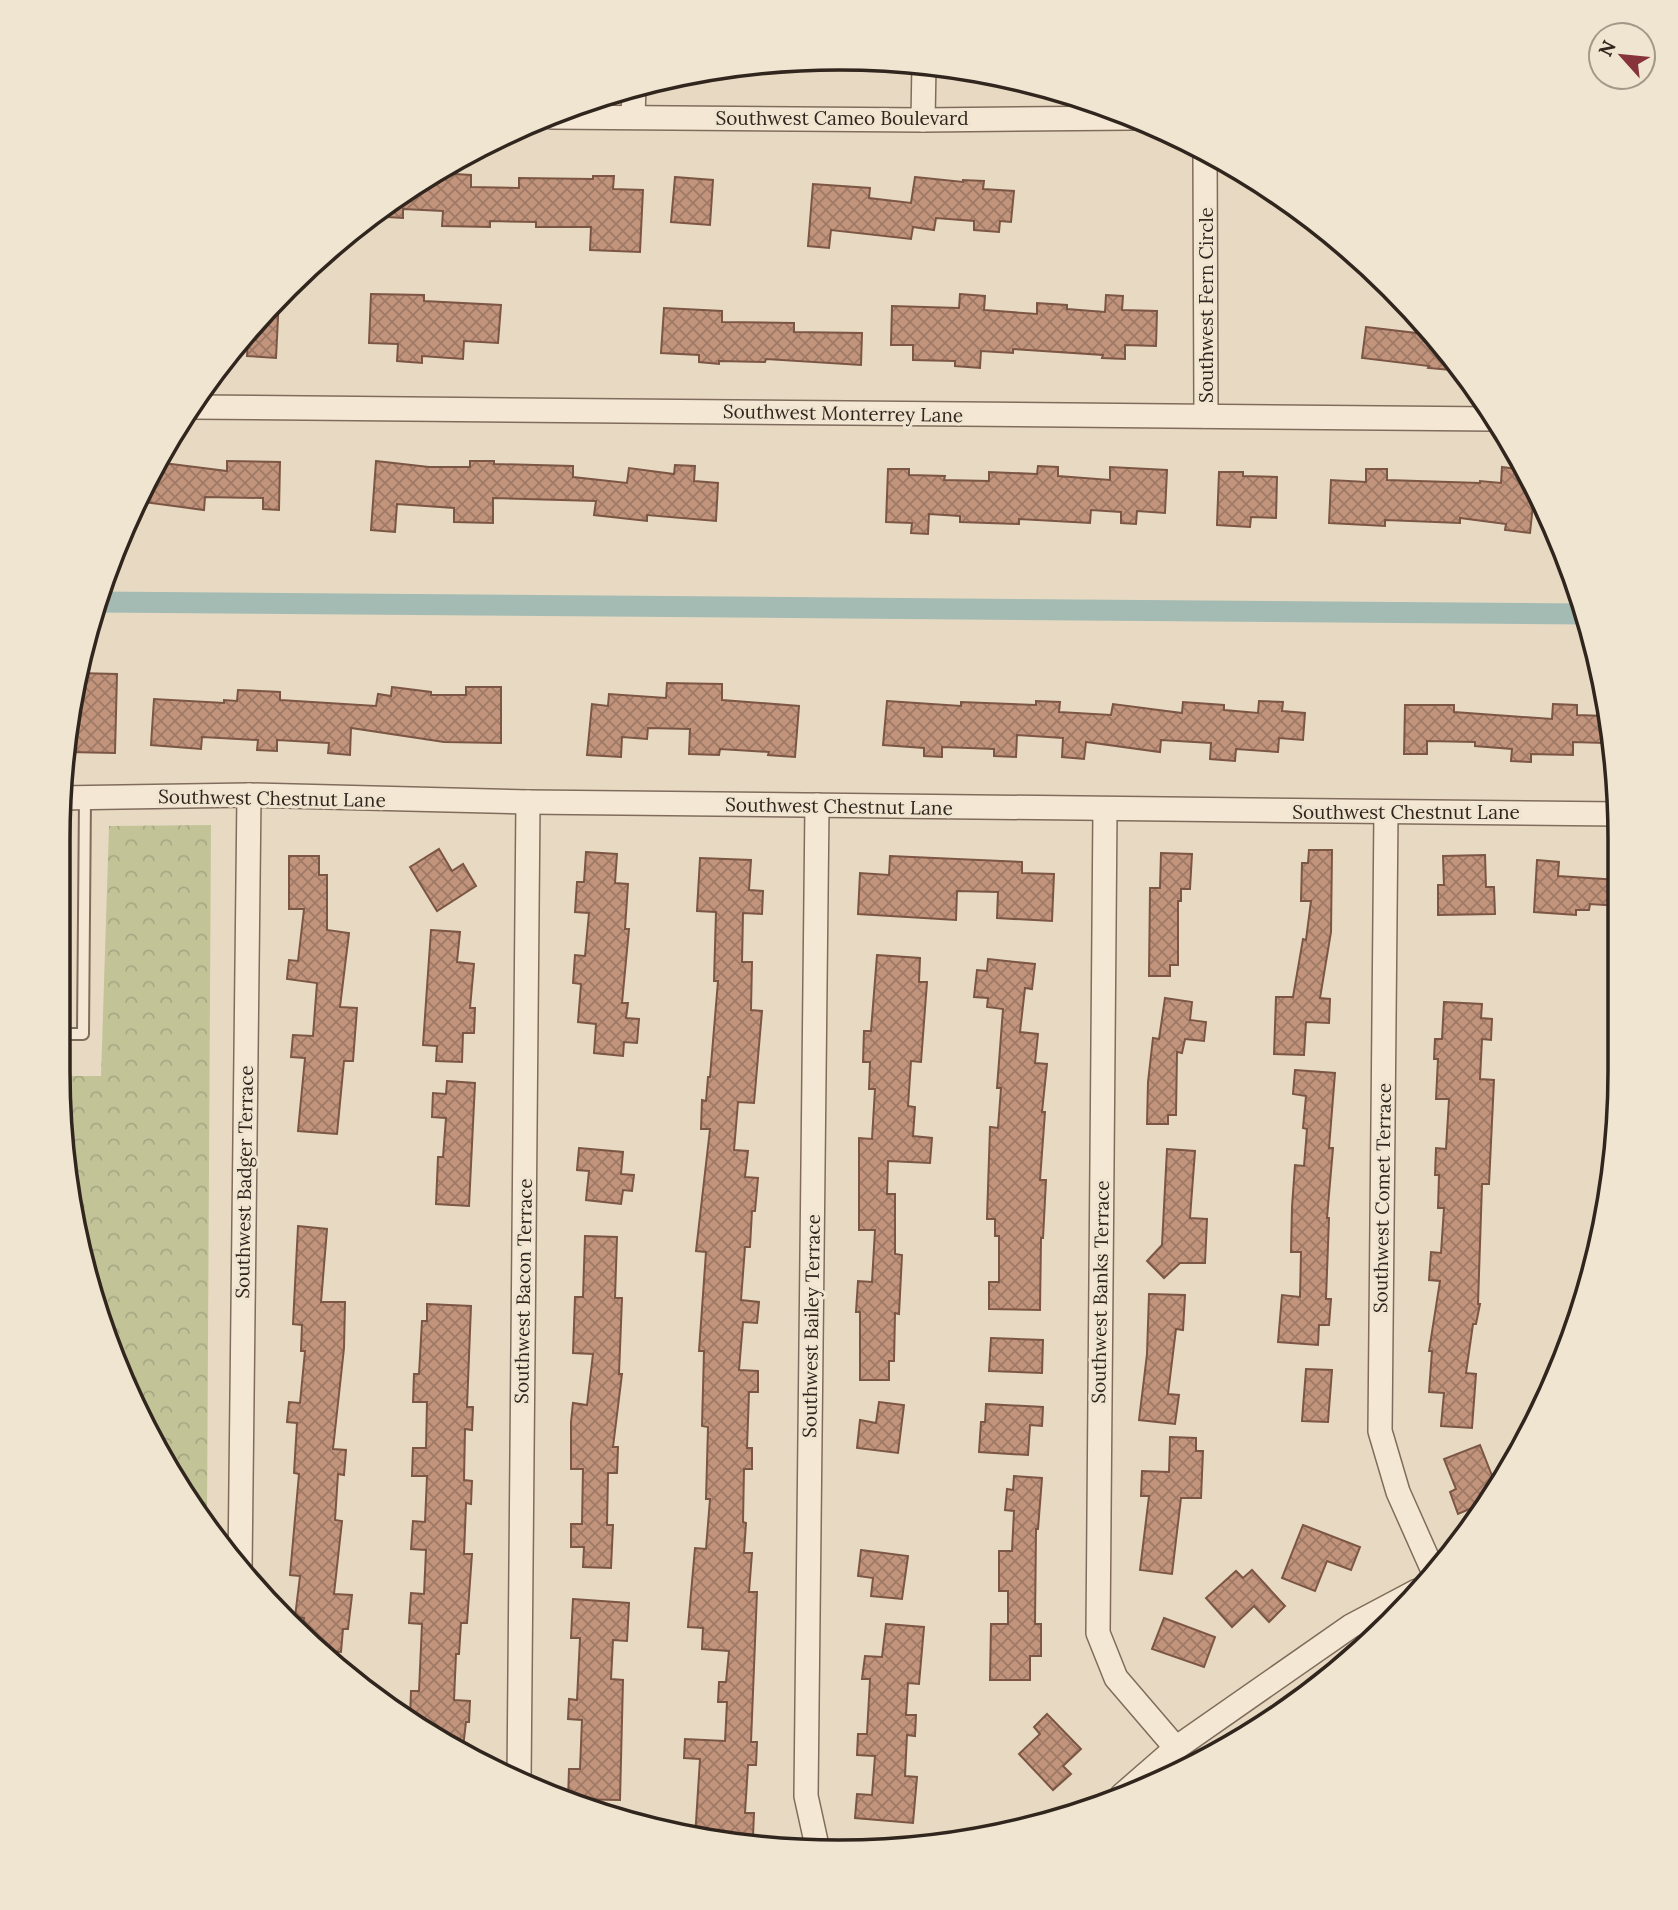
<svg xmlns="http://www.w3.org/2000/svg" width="1678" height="1910" font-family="Lora,serif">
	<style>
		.forest { fill: url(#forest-crowns) }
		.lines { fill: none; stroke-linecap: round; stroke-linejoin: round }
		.canal { stroke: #a4bbb3; stroke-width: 21 }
		.building { fill: url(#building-cross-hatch); stroke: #7c5644; stroke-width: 2 }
		.lane-casing { stroke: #806c5c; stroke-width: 14 }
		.street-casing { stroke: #806c5c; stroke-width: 26 }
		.lane { stroke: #f4e8d4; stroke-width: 10 }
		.street { stroke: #f4e8d4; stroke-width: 23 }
		.labels { text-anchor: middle; stroke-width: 6; stroke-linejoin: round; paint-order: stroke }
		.street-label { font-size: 19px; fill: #31261e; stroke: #f0e5d1 }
		.rim { fill: none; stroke: #31261e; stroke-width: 3.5 }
	</style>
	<defs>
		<pattern id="forest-crowns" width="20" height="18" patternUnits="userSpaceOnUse" patternTransform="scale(1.75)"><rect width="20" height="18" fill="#c2c498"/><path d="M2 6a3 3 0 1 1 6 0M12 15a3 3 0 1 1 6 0" fill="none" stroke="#a7a883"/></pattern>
		<pattern id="building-cross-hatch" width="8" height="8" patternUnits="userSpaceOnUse" patternTransform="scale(1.75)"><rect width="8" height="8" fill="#c2947c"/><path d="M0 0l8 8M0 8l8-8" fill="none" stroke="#9e7965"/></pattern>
	</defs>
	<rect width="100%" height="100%" fill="#e8dac2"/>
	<path class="forest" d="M 211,825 L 207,1519 L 139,1417 L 84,1273 L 58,1076 L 101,1076 L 109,826 Z"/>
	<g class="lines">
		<path class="canal" d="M 98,602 L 1585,614"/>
	</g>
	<g class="building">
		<path d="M 437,173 L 471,175 L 471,187 L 519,188 L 519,178 L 593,179 L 593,176 L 614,176 L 613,189 L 643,190 L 640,252 L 590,250 L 591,227 L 536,227 L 536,222 L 490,221 L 490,227 L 442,226 L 443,211 L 403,209 L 403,218 L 368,216 Z"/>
		<path d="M 675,177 L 713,180 L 710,225 L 671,222 Z"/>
		<path d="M 915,177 L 963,182 L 963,180 L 984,181 L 983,189 L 1014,191 L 1011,222 L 1000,221 L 999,232 L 974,230 L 974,221 L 936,218 L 934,230 L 913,227 L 911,239 L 831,230 L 829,248 L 808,246 L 813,184 L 870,188 L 869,198 L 911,203 Z"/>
		<path d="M 371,294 L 424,295 L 424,301 L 501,305 L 498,343 L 464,341 L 463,359 L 422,356 L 422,363 L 397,361 L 398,344 L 369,343 Z"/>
		<path d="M 960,294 L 985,296 L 984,310 L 1037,314 L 1037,303 L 1067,305 L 1067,309 L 1105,312 L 1106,295 L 1123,296 L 1122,310 L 1157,311 L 1156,346 L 1125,345 L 1125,359 L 1102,358 L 1103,355 L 1013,349 L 1013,353 L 981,351 L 980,368 L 955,366 L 955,361 L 913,360 L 913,345 L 891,345 L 892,306 L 959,308 Z"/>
		<path d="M 279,298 L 276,358 L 247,356 L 248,340 L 240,340 L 252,324 Z"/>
		<path d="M 664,308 L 722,311 L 722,322 L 794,323 L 794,332 L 862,333 L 861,365 L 766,359 L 765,362 L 719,361 L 719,364 L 699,362 L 699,355 L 661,353 Z"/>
		<path d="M 1366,327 L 1433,335 L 1463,371 L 1428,368 L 1429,366 L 1362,358 Z"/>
		<path d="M 227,461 L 280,462 L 279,510 L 263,509 L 263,498 L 205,497 L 204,510 L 136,501 L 156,462 L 227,471 Z"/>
		<path d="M 376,461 L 429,467 L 470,467 L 470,461 L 494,461 L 494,464 L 573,466 L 573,477 L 627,483 L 629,468 L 674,474 L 675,465 L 695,466 L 694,481 L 718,483 L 716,521 L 647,515 L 647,521 L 594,515 L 596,501 L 493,498 L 493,523 L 454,522 L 454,508 L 397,504 L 395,532 L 371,530 Z"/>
		<path d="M 1038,466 L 1058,467 L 1058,476 L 1110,480 L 1110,467 L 1167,470 L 1165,513 L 1137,511 L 1136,524 L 1121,523 L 1121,512 L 1091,510 L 1090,523 L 1019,519 L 1019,524 L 960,522 L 960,516 L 929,514 L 928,534 L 911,533 L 912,523 L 886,522 L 888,469 L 909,469 L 909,475 L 945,476 L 944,480 L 989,481 L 989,472 L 1037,474 Z"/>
		<path d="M 1502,467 L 1525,470 L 1535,486 L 1530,533 L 1505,530 L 1506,524 L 1460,518 L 1460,523 L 1385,520 L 1385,526 L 1329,523 L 1331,480 L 1366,482 L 1366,469 L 1387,469 L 1387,480 L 1480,483 L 1480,481 L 1501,483 Z"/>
		<path d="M 1219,472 L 1243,472 L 1243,476 L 1277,477 L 1276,518 L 1251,517 L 1250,527 L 1217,525 Z"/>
		<path d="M 77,673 L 117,674 L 115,753 L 68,752 L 68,720 Z"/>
		<path d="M 667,683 L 722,684 L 722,700 L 799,706 L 795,757 L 768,755 L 769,752 L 720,749 L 719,755 L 689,754 L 690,729 L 648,728 L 647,739 L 622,737 L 621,757 L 587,755 L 592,704 L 608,706 L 609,694 L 666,698 Z"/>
		<path d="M 392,687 L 431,692 L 431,695 L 466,695 L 466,687 L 501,687 L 501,743 L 444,742 L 351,728 L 350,755 L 328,753 L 329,743 L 277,740 L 277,751 L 257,750 L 258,740 L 202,737 L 201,749 L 151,745 L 154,699 L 224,703 L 224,700 L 237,701 L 238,690 L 280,692 L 280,700 L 376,706 L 378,694 L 391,696 Z"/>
		<path d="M 887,701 L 961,706 L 961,702 L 1036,705 L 1036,701 L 1060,702 L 1059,712 L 1111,715 L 1113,704 L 1182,713 L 1183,702 L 1224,705 L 1224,710 L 1258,713 L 1259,701 L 1283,702 L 1282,711 L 1305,713 L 1303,740 L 1279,738 L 1278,752 L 1236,749 L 1235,761 L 1210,759 L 1211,743 L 1161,740 L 1160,752 L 1086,742 L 1084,759 L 1062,757 L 1063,738 L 1017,735 L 1016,757 L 994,756 L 994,749 L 942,747 L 942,757 L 924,756 L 924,748 L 883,745 Z"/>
		<path d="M 1553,704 L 1577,705 L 1577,715 L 1606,716 L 1604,743 L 1573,742 L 1573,755 L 1531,754 L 1531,762 L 1511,761 L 1512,749 L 1475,746 L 1475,742 L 1427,741 L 1427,754 L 1404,754 L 1405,705 L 1454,705 L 1454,712 L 1552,719 Z"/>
		<path d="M 439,849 L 452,871 L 463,864 L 476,886 L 437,911 L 410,867 Z"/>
		<path d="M 1309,850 L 1332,850 L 1331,932 L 1320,998 L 1330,999 L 1329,1023 L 1306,1022 L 1304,1055 L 1274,1054 L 1276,997 L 1293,997 L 1303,939 L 1306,940 L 1311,901 L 1301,901 L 1302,863 L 1308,863 Z"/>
		<path d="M 586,852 L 617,854 L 615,883 L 628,884 L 625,929 L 629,929 L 622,1003 L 628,1003 L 626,1018 L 639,1019 L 637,1043 L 624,1042 L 623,1056 L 594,1053 L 596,1024 L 578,1022 L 581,984 L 573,983 L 575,955 L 585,956 L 589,913 L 575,912 L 577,882 L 584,882 Z"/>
		<path d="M 1161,853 L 1192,854 L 1190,889 L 1181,889 L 1181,901 L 1178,901 L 1178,965 L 1170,965 L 1170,976 L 1149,976 L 1150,888 L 1160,888 Z"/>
		<path d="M 1485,855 L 1486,887 L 1494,887 L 1495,914 L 1438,915 L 1438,885 L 1444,885 L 1443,856 Z"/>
		<path d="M 289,856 L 319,856 L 319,875 L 327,875 L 327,930 L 349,933 L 340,1007 L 357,1008 L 353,1061 L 344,1061 L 337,1134 L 298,1131 L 305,1058 L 291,1057 L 293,1035 L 313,1036 L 317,983 L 287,979 L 289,960 L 298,961 L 304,909 L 289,909 Z"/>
		<path d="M 890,856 L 1022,862 L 1022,873 L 1054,874 L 1052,921 L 997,918 L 998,892 L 957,891 L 956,920 L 858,914 L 860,873 L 889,875 Z"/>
		<path d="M 700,858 L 751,860 L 749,890 L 763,891 L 762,914 L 743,913 L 742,962 L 752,962 L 751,1010 L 762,1011 L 754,1103 L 738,1102 L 734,1150 L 748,1151 L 745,1177 L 758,1178 L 755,1211 L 752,1211 L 750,1247 L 745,1247 L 741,1300 L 759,1302 L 757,1323 L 743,1322 L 739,1370 L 758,1371 L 758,1392 L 749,1392 L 747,1448 L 752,1448 L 752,1469 L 744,1469 L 743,1522 L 746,1523 L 744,1553 L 752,1553 L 749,1592 L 757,1592 L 751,1742 L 757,1742 L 756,1765 L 748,1765 L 745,1813 L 754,1813 L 753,1836 L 742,1835 L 741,1841 L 695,1838 L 700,1759 L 684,1758 L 685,1739 L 725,1741 L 727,1702 L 718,1702 L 719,1682 L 726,1682 L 729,1651 L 702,1649 L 703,1628 L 688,1627 L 695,1548 L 706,1549 L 710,1499 L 706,1499 L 708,1427 L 702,1426 L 704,1351 L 699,1351 L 706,1252 L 696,1251 L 710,1129 L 701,1129 L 702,1100 L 706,1101 L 708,1077 L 710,1077 L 718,981 L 714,981 L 716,912 L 697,911 Z"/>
		<path d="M 1537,860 L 1559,862 L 1558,876 L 1619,880 L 1619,906 L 1590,904 L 1589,910 L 1576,910 L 1576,915 L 1534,912 Z"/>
		<path d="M 431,930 L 460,932 L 457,962 L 474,964 L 470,1008 L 475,1008 L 474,1033 L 463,1033 L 462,1062 L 436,1061 L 437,1046 L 423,1045 Z"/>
		<path d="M 877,955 L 920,958 L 919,982 L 927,982 L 921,1062 L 911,1061 L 908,1106 L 915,1107 L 913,1136 L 932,1138 L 930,1163 L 888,1161 L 887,1194 L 895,1194 L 895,1254 L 902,1255 L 899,1314 L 895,1313 L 894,1361 L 889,1361 L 889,1380 L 860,1380 L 860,1312 L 856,1312 L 858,1281 L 872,1282 L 875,1230 L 859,1230 L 859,1138 L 872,1139 L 875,1089 L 869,1089 L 870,1062 L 863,1062 L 864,1031 L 871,1031 Z"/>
		<path d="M 988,959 L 1035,964 L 1032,989 L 1025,988 L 1020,1032 L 1038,1034 L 1035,1063 L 1047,1064 L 1042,1112 L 1045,1112 L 1040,1180 L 1046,1180 L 1043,1238 L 1041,1238 L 1040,1310 L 989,1309 L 989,1282 L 999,1282 L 999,1236 L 995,1236 L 995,1219 L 987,1219 L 990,1127 L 998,1128 L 1001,1088 L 997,1088 L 1003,1009 L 987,1007 L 988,998 L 974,997 L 977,970 L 987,971 Z"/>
		<path d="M 1165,998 L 1192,1002 L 1190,1020 L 1206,1022 L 1204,1041 L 1185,1039 L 1182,1053 L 1177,1052 L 1176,1115 L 1168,1115 L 1168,1124 L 1147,1124 L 1148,1082 L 1153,1038 L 1159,1039 Z"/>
		<path d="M 1444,1002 L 1482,1004 L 1481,1018 L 1492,1019 L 1491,1040 L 1482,1039 L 1480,1079 L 1494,1080 L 1489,1184 L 1482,1184 L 1478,1304 L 1480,1304 L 1476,1324 L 1473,1324 L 1466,1373 L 1476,1374 L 1472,1428 L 1441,1426 L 1444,1393 L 1429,1392 L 1432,1351 L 1429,1351 L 1440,1281 L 1429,1280 L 1431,1252 L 1441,1253 L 1444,1208 L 1438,1208 L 1439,1175 L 1435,1175 L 1436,1148 L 1446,1149 L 1449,1099 L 1436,1099 L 1438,1059 L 1434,1059 L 1435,1039 L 1442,1039 Z"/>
		<path d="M 1295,1070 L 1335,1073 L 1329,1148 L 1333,1148 L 1327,1218 L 1329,1218 L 1326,1299 L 1331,1299 L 1329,1325 L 1319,1325 L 1318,1345 L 1278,1342 L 1282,1295 L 1300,1297 L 1301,1252 L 1291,1252 L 1292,1207 L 1295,1165 L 1304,1166 L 1307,1129 L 1303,1128 L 1306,1096 L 1293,1094 Z"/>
		<path d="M 447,1081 L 475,1083 L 469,1206 L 436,1204 L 438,1157 L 443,1157 L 446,1118 L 432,1117 L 433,1093 L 446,1094 Z"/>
		<path d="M 579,1148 L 623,1152 L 621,1174 L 634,1175 L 632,1191 L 623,1190 L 621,1204 L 586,1200 L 589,1171 L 577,1170 Z"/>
		<path d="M 1167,1149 L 1195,1151 L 1190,1218 L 1207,1219 L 1205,1263 L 1180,1263 L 1164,1278 L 1147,1261 L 1162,1245 Z"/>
		<path d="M 298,1226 L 327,1229 L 321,1302 L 345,1302 L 344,1348 L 333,1449 L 346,1450 L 344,1475 L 338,1474 L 335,1520 L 342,1521 L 334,1594 L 352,1595 L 348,1629 L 343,1629 L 341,1652 L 320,1650 L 302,1633 L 304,1618 L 295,1617 L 300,1576 L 290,1575 L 299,1474 L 294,1473 L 297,1423 L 287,1422 L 289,1402 L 300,1403 L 305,1351 L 301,1351 L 302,1325 L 293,1324 Z"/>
		<path d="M 585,1236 L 617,1237 L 615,1298 L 622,1298 L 619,1374 L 622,1374 L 613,1447 L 618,1447 L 617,1473 L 608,1473 L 607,1525 L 613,1525 L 611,1568 L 583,1567 L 584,1547 L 571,1547 L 571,1524 L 582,1524 L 583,1469 L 571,1469 L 571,1422 L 573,1403 L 587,1405 L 593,1354 L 573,1353 L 575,1297 L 583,1297 Z"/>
		<path d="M 1149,1294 L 1185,1295 L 1183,1330 L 1176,1329 L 1168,1394 L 1179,1395 L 1175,1424 L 1139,1420 L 1147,1354 Z"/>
		<path d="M 427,1304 L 471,1306 L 467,1407 L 473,1407 L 472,1430 L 465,1429 L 464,1480 L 472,1481 L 471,1504 L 466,1503 L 464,1554 L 472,1554 L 467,1623 L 461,1623 L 459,1654 L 456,1654 L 454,1700 L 470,1701 L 469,1722 L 466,1722 L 463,1748 L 410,1718 L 411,1691 L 419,1691 L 422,1624 L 409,1623 L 411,1593 L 424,1594 L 426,1550 L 411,1549 L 413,1521 L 425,1522 L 427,1476 L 412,1476 L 413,1448 L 426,1448 L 427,1402 L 413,1402 L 414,1374 L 419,1374 L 422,1321 L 427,1321 Z"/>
		<path d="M 991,1338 L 1043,1340 L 1042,1373 L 989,1371 Z"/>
		<path d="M 1306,1369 L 1332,1370 L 1328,1422 L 1302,1421 Z"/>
		<path d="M 879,1402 L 904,1405 L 898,1453 L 857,1448 L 860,1420 L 876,1423 Z"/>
		<path d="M 986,1404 L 1043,1407 L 1042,1426 L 1030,1425 L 1028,1455 L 979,1452 L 981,1422 L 985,1422 Z"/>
		<path d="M 1170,1437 L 1196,1438 L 1196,1451 L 1203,1451 L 1201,1498 L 1181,1498 L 1172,1574 L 1140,1570 L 1149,1496 L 1141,1496 L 1142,1471 L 1169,1472 Z"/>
		<path d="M 1480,1445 L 1496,1486 L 1486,1502 L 1458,1514 L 1450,1492 L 1456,1489 L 1444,1459 Z"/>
		<path d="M 1014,1476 L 1042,1478 L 1038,1529 L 1036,1529 L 1035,1624 L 1041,1624 L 1041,1656 L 1030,1656 L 1030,1680 L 990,1680 L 991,1624 L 1008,1624 L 1008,1591 L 999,1591 L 999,1551 L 1012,1551 L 1014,1511 L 1005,1510 L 1007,1489 L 1013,1490 Z"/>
		<path d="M 1303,1525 L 1360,1547 L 1351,1570 L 1327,1561 L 1315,1591 L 1282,1578 Z"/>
		<path d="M 861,1550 L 908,1556 L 902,1599 L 871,1596 L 873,1578 L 858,1576 Z"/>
		<path d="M 1252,1570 L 1285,1606 L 1269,1622 L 1254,1606 L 1232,1627 L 1206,1598 L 1236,1571 L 1243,1578 Z"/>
		<path d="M 573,1599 L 629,1603 L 627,1641 L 613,1640 L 611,1679 L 623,1680 L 620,1800 L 568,1799 L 569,1769 L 580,1769 L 582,1720 L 568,1719 L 569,1699 L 577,1700 L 580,1638 L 571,1638 Z"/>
		<path d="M 1164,1618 L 1215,1637 L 1204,1667 L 1152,1649 Z"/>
		<path d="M 886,1624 L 924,1627 L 919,1684 L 908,1683 L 906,1715 L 916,1715 L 915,1736 L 907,1735 L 905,1776 L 917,1777 L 913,1823 L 855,1818 L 857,1794 L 872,1795 L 875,1756 L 857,1755 L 858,1734 L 867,1734 L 870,1679 L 862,1679 L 865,1656 L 882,1657 Z"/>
		<path d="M 1047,1714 L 1081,1749 L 1063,1766 L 1071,1774 L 1053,1790 L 1019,1754 L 1040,1734 L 1034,1727 Z"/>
	</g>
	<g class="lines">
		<defs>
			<path id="lane" d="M 58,1034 L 83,1034 L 85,797"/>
			<g id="street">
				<path d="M 551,117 L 923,120 L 1132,118"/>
				<path d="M 633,117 L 634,86"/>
				<path d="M 923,120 L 924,64"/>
				<path d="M 1205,151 L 1206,416"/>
				<path d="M 192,407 L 1493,419"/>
				<path d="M 59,798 L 249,795 L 528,802 L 1619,814"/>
				<path d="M 1105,809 L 1098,1633 L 1116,1678 L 1176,1748"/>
				<path d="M 1386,812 L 1380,1431 L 1398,1492 L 1434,1573"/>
				<path d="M 240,1568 L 249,795"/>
				<path d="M 519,1781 L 528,802"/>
				<path d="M 1122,1795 L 1176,1748 L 1351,1626 L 1417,1591"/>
				<path d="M 817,1846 L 806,1796 L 817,805"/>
			</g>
		</defs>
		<use href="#lane" class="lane-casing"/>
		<use href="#street" class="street-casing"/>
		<use href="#lane" class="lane"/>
		<use href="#street" class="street"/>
	</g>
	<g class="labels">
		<g class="street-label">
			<text x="842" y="125">Southwest Cameo Boulevard</text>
			<text transform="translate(1206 305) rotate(-90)" y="7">Southwest Fern Circle</text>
			<text transform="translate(843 413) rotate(1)" y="7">Southwest Monterrey Lane</text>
			<text transform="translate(272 798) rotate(1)" y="7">Southwest Chestnut Lane</text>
			<text transform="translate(839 806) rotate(1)" y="7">Southwest Chestnut Lane</text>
			<text x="1406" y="819">Southwest Chestnut Lane</text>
			<text transform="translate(244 1182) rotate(-89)" y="7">Southwest Badger Terrace</text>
			<text transform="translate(1382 1198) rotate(-89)" y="7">Southwest Comet Terrace</text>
			<text transform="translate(523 1291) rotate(-89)" y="7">Southwest Bacon Terrace</text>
			<text transform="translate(1100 1292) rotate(-89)" y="7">Southwest Banks Terrace</text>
			<text transform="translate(811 1326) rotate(-89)" y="7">Southwest Bailey Terrace</text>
		</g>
	</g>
	<path d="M0 0H1678V1910H0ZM839 70H839A769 769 0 0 1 1608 839V1071A769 769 0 0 1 839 1840H839A769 769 0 0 1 70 1071V839A769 769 0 0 1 839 70Z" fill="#f0e5d1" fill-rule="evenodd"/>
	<path class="rim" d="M839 70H839A769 769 0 0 1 1608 839V1071A769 769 0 0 1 839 1840H839A769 769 0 0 1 70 1071V839A769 769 0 0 1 839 70Z"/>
	<g transform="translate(1622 56) rotate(297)"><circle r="33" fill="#f0e5d1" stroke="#a49989" stroke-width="2"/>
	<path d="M0-5L12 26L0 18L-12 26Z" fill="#87333a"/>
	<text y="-10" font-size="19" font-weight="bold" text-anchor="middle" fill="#31261e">N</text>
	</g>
</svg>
